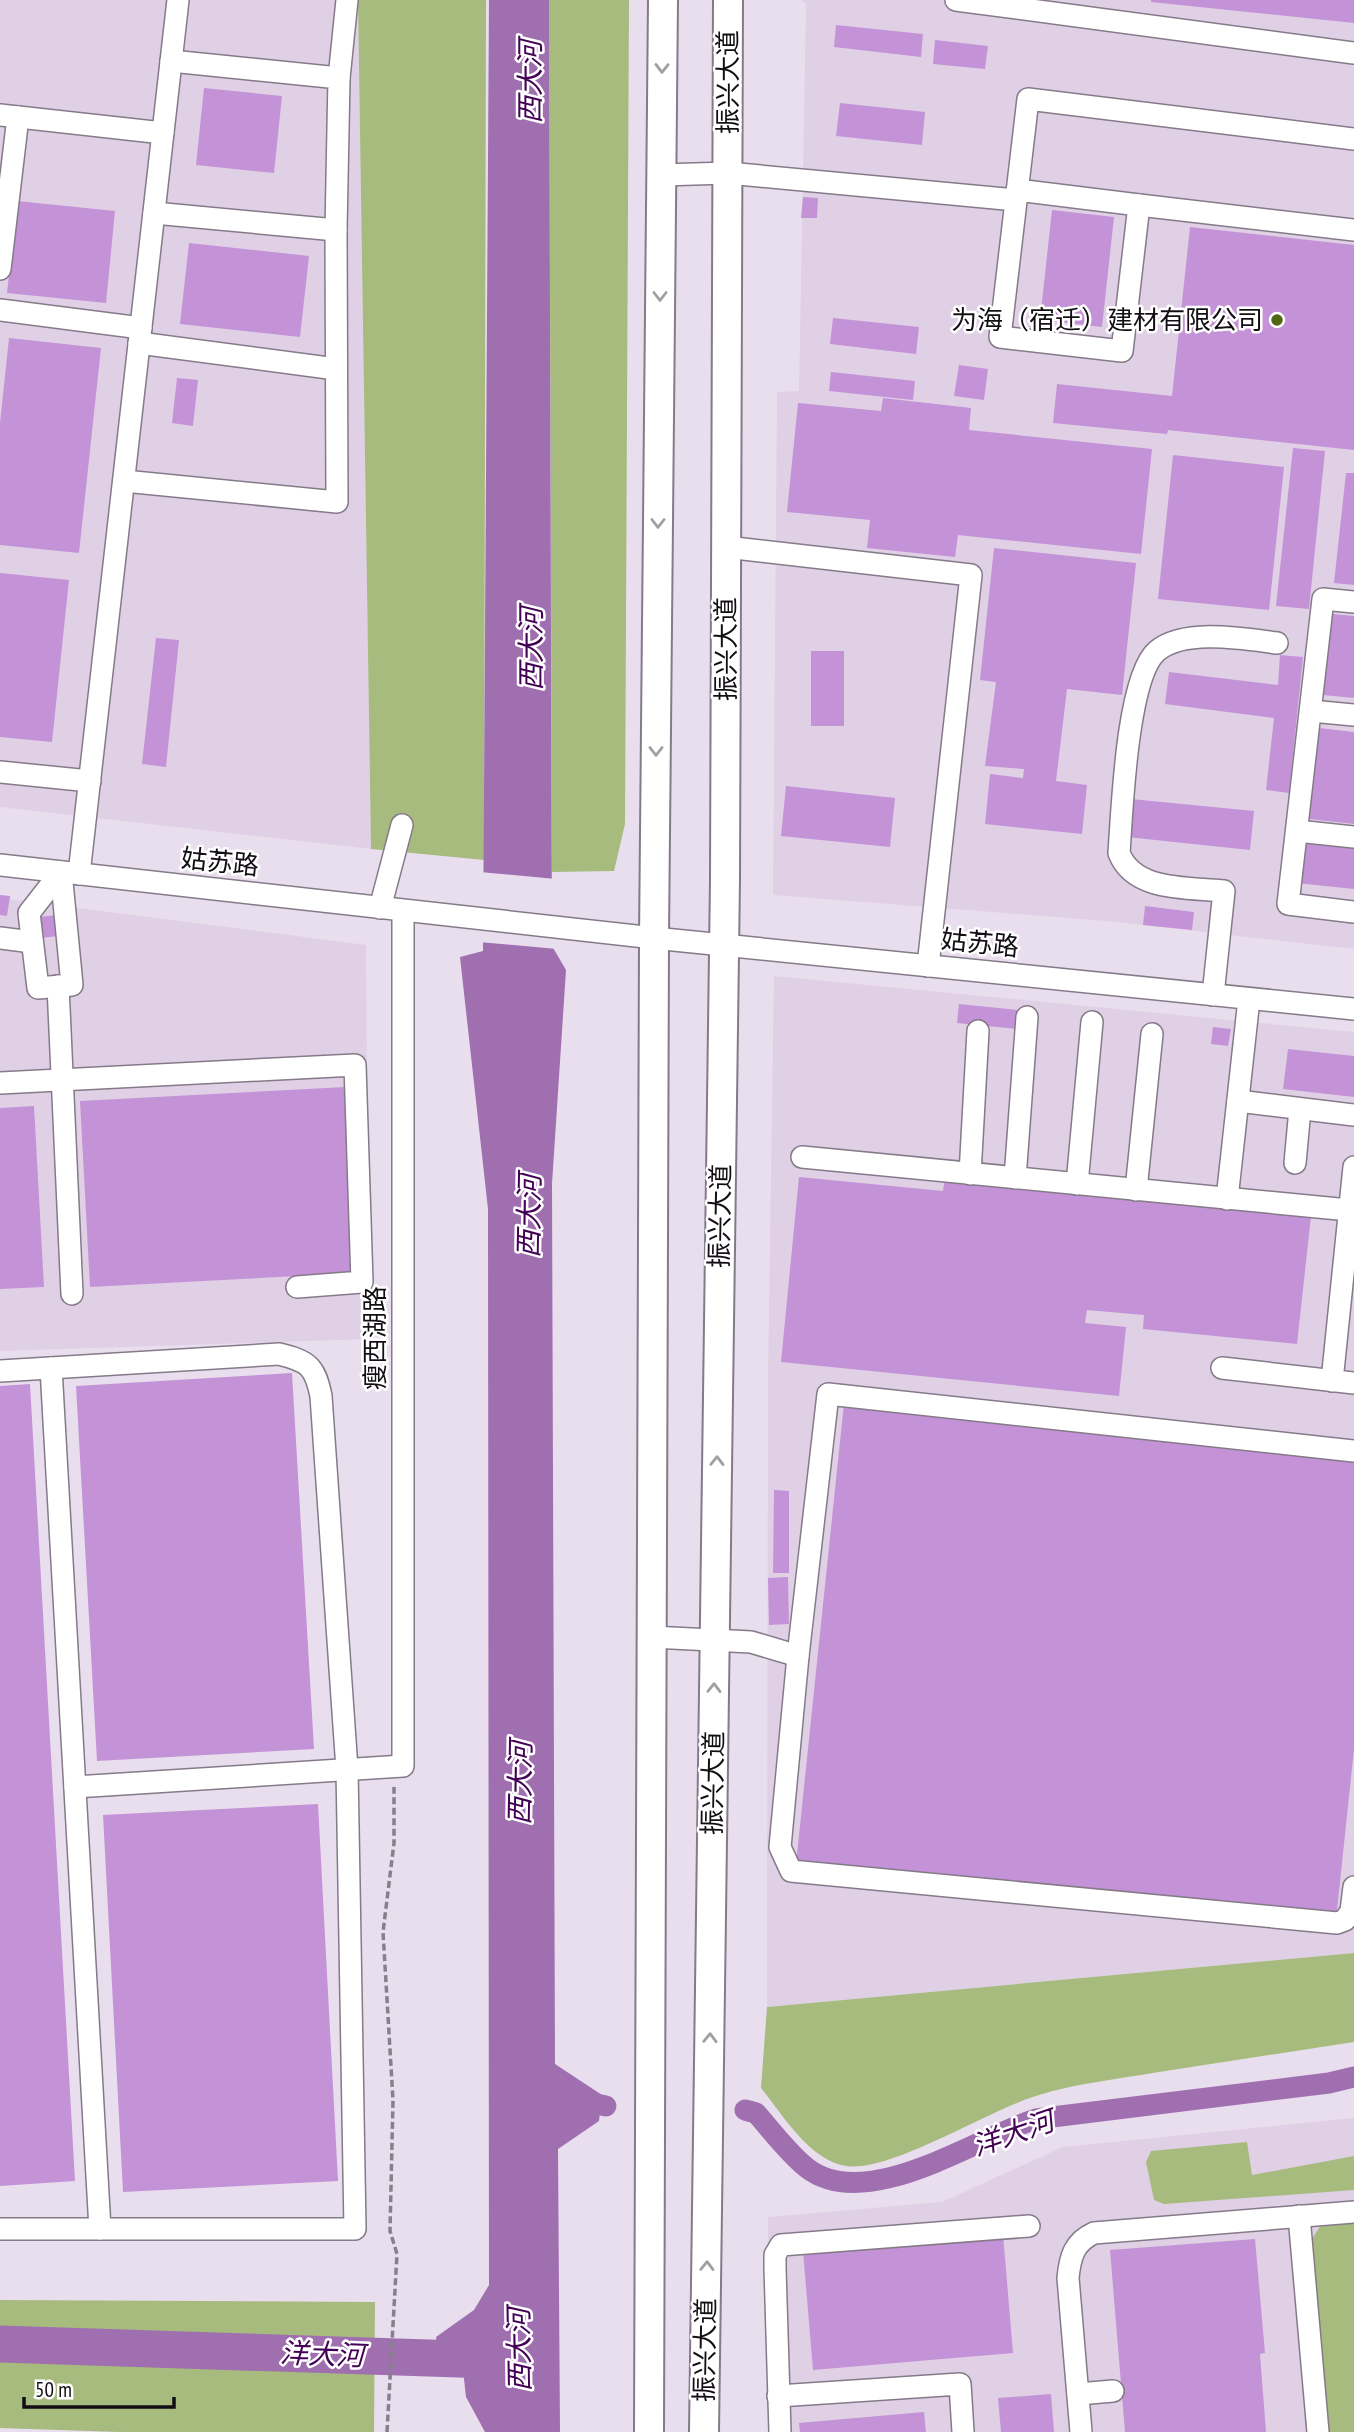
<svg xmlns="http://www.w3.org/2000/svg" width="1354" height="2432" font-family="'PT Sans Narrow','Noto Sans SC',sans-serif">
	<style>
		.built { fill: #e0d0e6 }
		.green { fill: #a7bb7e }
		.water { fill: #9f6fb0 }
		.pier { fill: #e9deee }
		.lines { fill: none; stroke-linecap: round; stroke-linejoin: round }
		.canal { stroke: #9f6fb0; stroke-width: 21 }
		.river { stroke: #9f6fb0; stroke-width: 37 }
		.building { fill: #c492d6 }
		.minor-casing { stroke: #847a88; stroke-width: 24 }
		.major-casing { stroke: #847a88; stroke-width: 32 }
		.path { stroke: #877f8a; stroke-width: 3.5; stroke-dasharray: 7 3.5; stroke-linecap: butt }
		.minor { stroke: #fff; stroke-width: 21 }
		.major { stroke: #fff; stroke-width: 28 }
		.oneway { stroke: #a09fa1 }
		.poi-dot { fill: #526714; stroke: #fff; stroke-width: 2.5 }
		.labels { text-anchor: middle; stroke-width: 5; stroke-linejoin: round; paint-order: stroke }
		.street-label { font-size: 26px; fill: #120e13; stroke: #fff }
		.poi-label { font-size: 26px; fill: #120e13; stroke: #fff; text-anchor: end }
		.water-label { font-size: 28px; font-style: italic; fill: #430055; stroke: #fff }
	</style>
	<rect width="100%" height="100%" fill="#e9deee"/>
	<g class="built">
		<path d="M 0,0 L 358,0 L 371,849 L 0,807 Z"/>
		<path d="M 801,0 L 1354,0 L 1354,949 L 1107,921 L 773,895 L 777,392 L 799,391 L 806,4 Z"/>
		<path d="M 0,898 L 366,945 L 369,1339 L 0,1351 Z"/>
		<path d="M 774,976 L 1354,1032 L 1354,1953 L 767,2007 L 768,1378 Z"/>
		<path d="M 1354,2118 L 1354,2432 L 768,2432 L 768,2217 L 942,2202 L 1063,2147 Z"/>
	</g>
	<g class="green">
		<path d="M 358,0 L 486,0 L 484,860 L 371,849 Z"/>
		<path d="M 549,0 L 629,0 L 625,824 L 614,871 L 552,872 Z"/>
		<path d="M 1354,1953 L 1354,2042 C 1289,2052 1224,2062 1159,2072 C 1119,2079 1078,2083 1039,2095 C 990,2109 891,2173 846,2166 C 809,2160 783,2115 761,2088 L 767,2007 Z"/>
		<path d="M 1247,2142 L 1252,2175 L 1354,2156 L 1354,2190 L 1164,2204 L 1154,2200 L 1146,2162 L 1151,2151 Z"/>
		<path d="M 1354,2218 L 1354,2432 L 1327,2432 L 1312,2239 L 1321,2225 Z"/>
		<path d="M 0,2300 L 375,2302 L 374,2432 L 119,2432 L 0,2428 Z"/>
	</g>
	<path class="water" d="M 489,0 L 549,0 L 552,946 L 566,970 L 552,1184 L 555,2064 L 602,2095 L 599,2121 L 558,2149 L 560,2432 L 485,2432 L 466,2397 L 463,2370 L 439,2365 L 436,2337 L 474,2310 L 489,2285 L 488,1209 L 460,957 L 483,951 Z"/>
	<path class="pier" d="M 480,872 L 556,879 L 557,949 L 479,942 Z"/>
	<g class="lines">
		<g class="canal">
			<path d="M 572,2099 L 606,2106"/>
			<path d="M 745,2110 L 756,2113 C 772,2131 788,2153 807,2168 C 866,2214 976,2138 1036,2119 L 1329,2083 L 1354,2077"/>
		</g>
		<path class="river" d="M 0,2344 L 489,2360"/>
	</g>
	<g class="building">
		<path d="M 1151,0 L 1354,0 L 1354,23 L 1151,2 Z"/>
		<path d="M 836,25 L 923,34 L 921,57 L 834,47 Z"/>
		<path d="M 935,40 L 988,46 L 985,69 L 933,64 Z"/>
		<path d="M 204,88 L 282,96 L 274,173 L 196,165 Z"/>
		<path d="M 840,103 L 925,112 L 922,145 L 836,136 Z"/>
		<path d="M 803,197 L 818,198 L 817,218 L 801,218 Z"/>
		<path d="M 17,201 L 115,211 L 106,303 L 7,293 Z"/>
		<path d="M 1052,210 L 1114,217 L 1102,327 L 1040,320 Z"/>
		<path d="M 1190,227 L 1354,245 L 1354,450 L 1168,430 L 1167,434 L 1053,423 L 1057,384 L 1172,396 Z"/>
		<path d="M 189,243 L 309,256 L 300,337 L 180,324 Z"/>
		<path d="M 833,318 L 919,327 L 916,354 L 830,344 Z"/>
		<path d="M 9,338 L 101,348 L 79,553 L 0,545 L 0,423 Z"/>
		<path d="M 959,365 L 988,369 L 984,400 L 954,396 Z"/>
		<path d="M 831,372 L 915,381 L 913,400 L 829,391 Z"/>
		<path d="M 177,378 L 198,380 L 193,426 L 172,423 Z"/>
		<path d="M 883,398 L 971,408 L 969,430 L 1152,449 L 1141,554 L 958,535 L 955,557 L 867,548 L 870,520 L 787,512 L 798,403 L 881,411 Z"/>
		<path d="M 1293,448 L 1325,451 L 1309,609 L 1276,606 Z"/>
		<path d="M 1173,455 L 1284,467 L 1269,610 L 1158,599 Z"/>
		<path d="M 1346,473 L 1354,473 L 1354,585 L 1334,583 Z"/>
		<path d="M 994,548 L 1136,563 L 1122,695 L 1067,689 L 1056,781 L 1087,785 L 1082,834 L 985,824 L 990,774 L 1023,778 L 1024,769 L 985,766 L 996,682 L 980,680 Z"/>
		<path d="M 0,573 L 69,580 L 52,742 L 0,737 Z"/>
		<path d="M 1332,614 L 1354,616 L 1354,698 L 1323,695 Z"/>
		<path d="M 156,638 L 179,640 L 166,767 L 142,764 Z"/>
		<rect x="811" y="651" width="33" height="75"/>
		<path d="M 1280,655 L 1303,657 L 1289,793 L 1266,790 L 1274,718 L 1165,704 L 1169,672 L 1278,685 Z"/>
		<path d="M 1319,728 L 1354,732 L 1354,824 L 1309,819 Z"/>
		<path d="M 786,786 L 895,798 L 890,847 L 781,836 Z"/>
		<path d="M 1131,799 L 1254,811 L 1250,850 L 1127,837 Z"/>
		<path d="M 1301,843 L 1354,848 L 1354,889 L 1296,883 Z"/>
		<path d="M 0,895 L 10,896 L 7,916 L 0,915 Z"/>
		<path d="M 1145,906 L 1194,912 L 1192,930 L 1143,925 Z"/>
		<path d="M 59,915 L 61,936 L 38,938 L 36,917 Z"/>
		<path d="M 959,1004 L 1019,1010 L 1017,1029 L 957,1023 Z"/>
		<path d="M 1213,1027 L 1231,1029 L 1228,1046 L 1211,1044 Z"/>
		<path d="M 1288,1049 L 1354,1056 L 1354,1097 L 1283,1089 Z"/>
		<path d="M 346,1087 L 356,1273 L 90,1287 L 80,1101 Z"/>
		<path d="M 34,1106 L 44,1287 L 0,1289 L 0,1108 Z"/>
		<path d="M 799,1177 L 943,1191 L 945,1178 L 1311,1216 L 1297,1344 L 1143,1329 L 1144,1315 L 1087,1310 L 1085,1323 L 1126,1327 L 1119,1396 L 781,1362 Z"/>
		<path d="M 292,1373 L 314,1749 L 97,1761 L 76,1386 Z"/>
		<path d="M 30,1384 L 75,2181 L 0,2186 L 0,1386 Z"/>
		<path d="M 844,1403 L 1354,1455 L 1354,1749 L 1336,1920 L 796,1864 Z"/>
		<path d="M 774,1490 L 789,1491 L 789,1573 L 773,1573 Z"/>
		<path d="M 788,1577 L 789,1624 L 769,1625 L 768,1578 Z"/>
		<path d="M 318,1804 L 338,2181 L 123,2192 L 103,1815 Z"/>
		<path d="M 1003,2234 L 1013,2353 L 813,2370 L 803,2251 Z"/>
		<path d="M 1255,2239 L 1265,2353 L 1260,2354 L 1266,2432 L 1125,2432 L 1110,2250 Z"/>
		<path d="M 1051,2394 L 1054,2432 L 1001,2432 L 998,2398 Z"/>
		<path d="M 924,2412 L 926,2432 L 800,2432 L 799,2423 Z"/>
	</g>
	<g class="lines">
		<defs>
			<g id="minor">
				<path d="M 956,0 L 1354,53"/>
				<path d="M 339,78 L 347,0"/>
				<path d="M 0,115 L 163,133"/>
				<path d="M 661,175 L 728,173 L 1016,200"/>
				<path d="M 1017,190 L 1139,205 L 1122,351 L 1000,337 L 1028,99 L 1354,139"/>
				<path d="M 1139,205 L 1354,230"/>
				<path d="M 154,213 L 336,230"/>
				<path d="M 0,269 L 18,117"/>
				<path d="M 0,310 L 141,328"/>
				<path d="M 139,343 L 336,369"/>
				<path d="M 124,481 L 337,502 L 336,230 L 339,78 L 171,61"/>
				<path d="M 726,547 L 971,575 L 928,966"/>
				<path d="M 1354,602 L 1323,599 L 1288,904 L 1354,912"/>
				<path d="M 1311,711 L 1354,715"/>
				<path d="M 0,772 L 90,781"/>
				<path d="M 1297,831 L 1354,837"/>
				<path d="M 0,865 L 654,938 L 1354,1009"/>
				<path d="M 61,872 L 72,985 L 38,988 L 29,913 Z"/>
				<path d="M 79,874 L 178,0"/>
				<path d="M 380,908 L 402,825"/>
				<path d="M 0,938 L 32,942"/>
				<path d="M 58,986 L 72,1294"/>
				<path d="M 1213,995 L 1224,891 C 1188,887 1134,892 1119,853 C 1122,811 1127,676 1157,651 C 1185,628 1245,639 1277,643"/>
				<path d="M 0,1083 L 355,1065 L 362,1282 L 297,1287"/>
				<path d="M 1238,1101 L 1354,1115"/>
				<path d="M 802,1157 L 1349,1210"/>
				<path d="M 1295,1163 L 1300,1109"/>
				<path d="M 970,1174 L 978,1031"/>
				<path d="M 1015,1178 L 1027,1017"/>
				<path d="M 1077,1184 L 1092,1022"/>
				<path d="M 1136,1190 L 1152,1034"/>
				<path d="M 1227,1199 L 1249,999"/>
				<path d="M 51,1368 L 100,2229"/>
				<path d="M 1222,1368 L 1354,1383"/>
				<path d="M 0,1371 L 279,1354 C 308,1361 315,1366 321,1396 L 347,1769 L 355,2229 L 0,2229"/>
				<path d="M 1332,1381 L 1354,1167"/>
				<path d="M 1354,1451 L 828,1394 L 798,1656 L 780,1847 L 791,1871 L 1337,1923 L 1345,1920 L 1351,1911 L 1354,1887"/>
				<path d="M 652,1637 L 751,1642 L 798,1656"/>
				<path d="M 75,1787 L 403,1766 L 403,911"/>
				<path d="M 1299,2216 L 1318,2432"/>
				<path d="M 1078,2394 L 1113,2391"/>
				<path d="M 778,2396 L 960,2384 L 963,2432"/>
				<path d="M 780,2432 L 775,2268 L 775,2255 L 781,2245 L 1029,2226"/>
				<path d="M 1081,2432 L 1068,2278 C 1070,2257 1074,2242 1094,2233 L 1354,2212"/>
			</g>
			<g id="major">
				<path d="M 649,2432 L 654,938 L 663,0"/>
				<path d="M 704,2432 L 725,879 L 728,0"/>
			</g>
		</defs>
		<use href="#minor" class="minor-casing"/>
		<use href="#major" class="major-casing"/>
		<path class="path" d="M 387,2432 L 397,2254 L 390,2231 L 393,2100 L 383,1932 L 394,1843 L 394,1787"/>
		<use href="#minor" class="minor"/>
		<use href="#major" class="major"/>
	</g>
	<defs><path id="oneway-chevron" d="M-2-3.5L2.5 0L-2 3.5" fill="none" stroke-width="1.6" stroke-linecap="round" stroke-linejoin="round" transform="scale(1.75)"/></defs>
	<g class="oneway">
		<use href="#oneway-chevron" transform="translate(662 68) rotate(91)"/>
		<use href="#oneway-chevron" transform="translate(660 296) rotate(90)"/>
		<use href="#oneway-chevron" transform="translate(658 523) rotate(90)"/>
		<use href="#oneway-chevron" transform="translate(656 751) rotate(90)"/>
		<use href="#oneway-chevron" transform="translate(717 1461) rotate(-89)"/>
		<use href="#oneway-chevron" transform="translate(714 1688) rotate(-89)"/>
		<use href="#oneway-chevron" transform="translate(710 2038) rotate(-89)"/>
		<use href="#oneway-chevron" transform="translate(707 2266) rotate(-89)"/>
	</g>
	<circle class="poi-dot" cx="1277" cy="320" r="7"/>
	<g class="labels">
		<g class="street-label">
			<text transform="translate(728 82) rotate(-90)" y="9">振兴大道</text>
			<text transform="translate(726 649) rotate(-90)" y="9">振兴大道</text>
			<text transform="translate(220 862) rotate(6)" y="9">姑苏路</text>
			<text transform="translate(980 943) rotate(6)" y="9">姑苏路</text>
			<text transform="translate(720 1216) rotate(-89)" y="9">振兴大道</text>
			<text transform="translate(375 1338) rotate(-90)" y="9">瘦西湖路</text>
			<text transform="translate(713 1783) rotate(-89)" y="9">振兴大道</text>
			<text transform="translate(705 2350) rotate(-89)" y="9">振兴大道</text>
		</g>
		<g class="poi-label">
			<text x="1263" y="329">为海（宿迁）建材有限公司</text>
		</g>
		<g class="water-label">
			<text transform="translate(530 82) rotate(-90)" y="10">西大河</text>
			<text transform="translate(531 649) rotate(-90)" y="10">西大河</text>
			<text transform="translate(529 1216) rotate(-89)" y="10">西大河</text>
			<text transform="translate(520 1783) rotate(-89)" y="10">西大河</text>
			<text transform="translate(1013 2133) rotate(-19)" y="10">洋大河</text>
			<text transform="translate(519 2350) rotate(-91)" y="10">西大河</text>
			<text transform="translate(322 2354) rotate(2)" y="10">洋大河</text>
		</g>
	</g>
	<path d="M24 2397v10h150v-10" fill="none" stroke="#120e13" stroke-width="3.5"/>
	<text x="35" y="2397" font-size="21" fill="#120e13" stroke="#ffffff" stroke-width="5" paint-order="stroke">50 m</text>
</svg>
